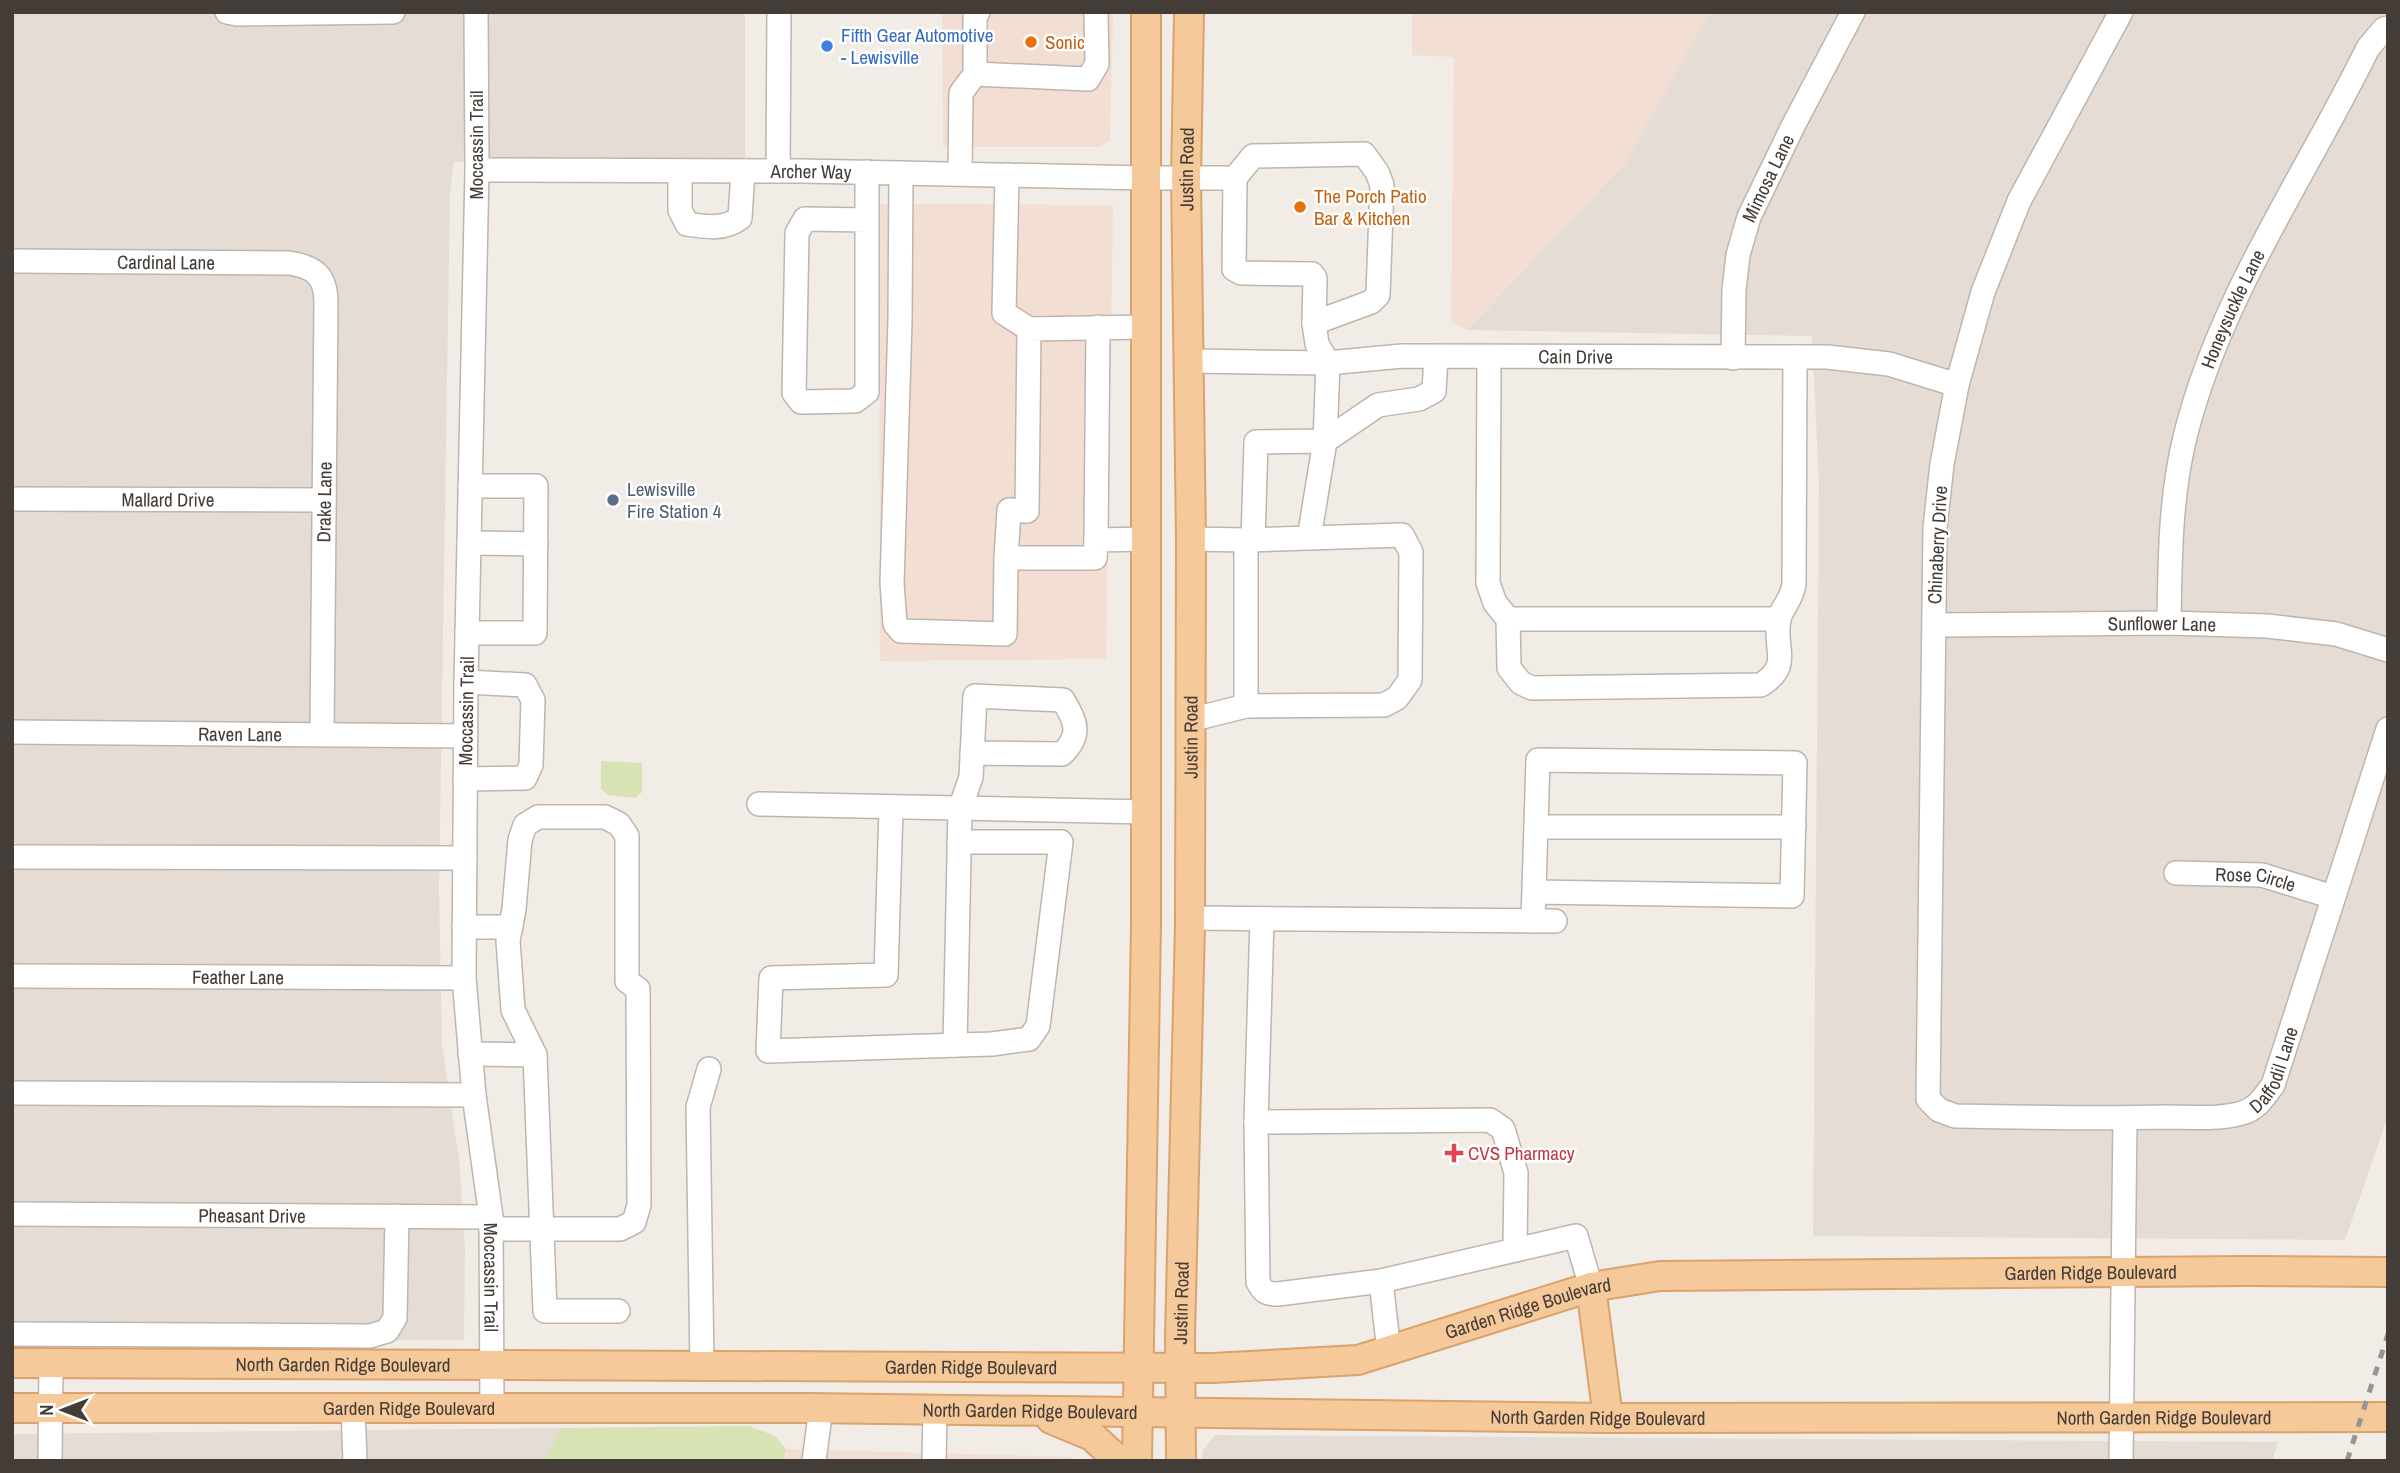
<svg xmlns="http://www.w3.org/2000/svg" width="2400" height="1473" font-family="'Archivo Narrow',sans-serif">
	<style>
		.residential { fill: #e5ddd5 }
		.commercial { fill: #f2ded3 }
		.green { fill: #d7e3b2 }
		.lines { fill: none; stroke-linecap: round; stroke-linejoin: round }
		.minor-casing { stroke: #bfb5ad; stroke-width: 26 }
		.major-casing { stroke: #daa26c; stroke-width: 32 }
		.minor { stroke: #fff; stroke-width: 23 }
		.major { stroke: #f6c99b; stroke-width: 28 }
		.rail { stroke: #959595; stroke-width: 5; stroke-dasharray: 9 9; stroke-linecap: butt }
		.food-dot { fill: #e8710a; stroke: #fff; stroke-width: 2.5 }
		.shop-dot { fill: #3f7fe0; stroke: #fff; stroke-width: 2.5 }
		.service-dot { fill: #5c6f8a; stroke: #fff; stroke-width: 2.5 }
		.health-dot { fill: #e0444e; stroke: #fff; stroke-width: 2.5 }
		.labels { text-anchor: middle; stroke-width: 5; stroke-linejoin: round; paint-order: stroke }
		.shop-label { font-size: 19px; fill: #366cbe; stroke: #fff; text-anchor: start }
		.food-label { font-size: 19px; fill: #c56008; stroke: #fff; text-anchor: start }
		.street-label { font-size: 19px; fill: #443c36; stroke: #fff }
		.service-label { font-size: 19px; fill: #4e5e75; stroke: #fff; text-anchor: start }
		.health-label { font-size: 19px; fill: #be3a42; stroke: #fff; text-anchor: start }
	</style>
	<rect width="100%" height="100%" fill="#f2ece6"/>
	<g class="residential">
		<path d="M 12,12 L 745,12 L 745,158 L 454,162 L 450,192 L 439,887 L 442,1044 L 459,1159 L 465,1248 L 464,1340 L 12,1340 Z"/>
		<path d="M 1709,12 L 2388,12 L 2388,1116 L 2345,1240 L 1813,1236 L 1819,486 L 1812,336 L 1467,330 L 1625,163 Z"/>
		<path d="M 561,1428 L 544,1461 L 12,1461 L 12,1434 Z"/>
		<path d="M 1215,1435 L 2278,1442 L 2272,1461 L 1202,1461 L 1202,1451 Z"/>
	</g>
	<g class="commercial">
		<path d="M 942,12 L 1113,12 L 1110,140 L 1100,147 L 943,147 Z"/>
		<path d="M 1412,12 L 1709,12 L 1625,163 L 1467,330 L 1451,322 L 1454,57 L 1412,55 Z"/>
		<path d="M 879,204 L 1113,205 L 1106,659 L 880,661 Z"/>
		<path d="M 786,1449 L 1072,1457 L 1076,1461 L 783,1461 Z"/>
	</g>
	<g class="green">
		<path d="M 601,761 L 642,763 L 642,792 L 635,798 L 608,795 L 601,789 Z"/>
		<path d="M 749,1426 L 775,1436 L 786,1449 L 783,1461 L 544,1461 L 561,1428 Z"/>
	</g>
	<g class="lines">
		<defs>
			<g id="minor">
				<path d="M 227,12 L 237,14 L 393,12"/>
				<path id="s1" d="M 476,12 L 477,170 L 466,682 L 464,978 L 474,1095 L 491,1217 L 492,1409"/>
				<path id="s2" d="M 2121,12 L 2019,201 L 1983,292 L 1957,385 L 1942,464 L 1935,528 L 1928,1099 L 1939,1110 L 1955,1116 C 2025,1117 2096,1119 2166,1117 C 2190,1117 2218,1120 2242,1113 C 2257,1109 2264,1097 2273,1085 L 2388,729"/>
				<path d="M 975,74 L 1088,79 L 1097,64 L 1096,12"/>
				<path id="s3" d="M 477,170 L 802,171 L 1146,178 L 1235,178 L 1253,156 L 1364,154 L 1377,172 L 1382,185 L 1378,295 L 1371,302 L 1314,323 L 1317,344 L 1328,363 L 1325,441 L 1309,538"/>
				<path d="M 778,171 L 779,12"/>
				<path d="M 680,172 L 680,210 L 687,224 C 707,227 724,230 740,218 L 743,171"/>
				<path d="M 867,172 L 867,392 L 855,401 L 801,402 L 794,393 L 797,233 L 805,219 L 867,220"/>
				<path d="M 901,173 L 900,321 L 892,583 L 895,624 L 901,631 L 1005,634 L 1006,558"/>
				<path d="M 960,174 L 961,93 L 975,74 L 975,17 L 978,12"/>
				<path d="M 1007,175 L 1004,313 L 1029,329"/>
				<path d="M 1235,178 L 1234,269 L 1241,273 L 1312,274 L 1315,278 L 1314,323"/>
				<path id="s4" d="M 12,261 L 289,263 C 315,267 326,276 326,303 L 322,734"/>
				<path d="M 1489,358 L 1488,583 L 1495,603 L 1508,619 L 1509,668 L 1521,683 L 1532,688 L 1761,685 C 1793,664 1773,649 1779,620 C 1781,607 1792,601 1794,584 L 1795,357"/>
				<path id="s5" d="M 1733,358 L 1734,290 L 1738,255 L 1749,217 L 1793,126 L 1853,12"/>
				<path id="s6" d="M 1189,361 L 1328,363 L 1402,356 L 1827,357 L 1889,364 L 1957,385"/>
				<path id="s7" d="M 12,499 L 324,500"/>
				<path d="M 1146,539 L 1096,540 L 1095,558 L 1006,558 L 1009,510 L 1027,511 L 1029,329 L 1147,327"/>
				<path d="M 1096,540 L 1098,327"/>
				<path d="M 1253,540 L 1256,442 L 1325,441 L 1378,405 L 1419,399 L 1434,391 L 1436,357"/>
				<path d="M 469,543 L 536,544"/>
				<path d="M 1508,619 L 1779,619"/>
				<path id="s8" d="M 2169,623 C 2170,559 2170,495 2186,433 C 2221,295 2306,175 2368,48 L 2384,29 L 2388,28"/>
				<path id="s9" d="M 1934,625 L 2169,623 L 2267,626 L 2336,634 L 2388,650"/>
				<path d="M 467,633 L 535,633 L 536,486 L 470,486"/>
				<path d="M 1246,706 L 1246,540"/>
				<path d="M 1190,720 L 1246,706 L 1384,705 L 1397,698 L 1410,680 L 1411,552 L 1402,535 L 1246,540 L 1191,539"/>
				<path id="s10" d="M 12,732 L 465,736"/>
				<path d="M 465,779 L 525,778 L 531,765 L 533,700 L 525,685 L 466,682"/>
				<path d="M 759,804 L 1146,812"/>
				<path d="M 891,808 L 886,975 L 771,978 L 768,1051 L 992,1044 L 1029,1039 L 1038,1026 L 1061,842 L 959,842"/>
				<path d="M 1536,827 L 1794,827"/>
				<path d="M 12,857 L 465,858"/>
				<path id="s11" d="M 2176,873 L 2262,875 L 2333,897"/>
				<path d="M 1190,918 L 1555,921"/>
				<path d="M 1262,919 L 1256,1122 L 1258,1282 C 1263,1292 1267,1294 1278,1294 L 1381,1281 L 1576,1236 L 1591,1287"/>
				<path d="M 1533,921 C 1535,867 1536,813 1538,760 L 1795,763 L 1792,896 L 1534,892"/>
				<path d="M 464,927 L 511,927"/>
				<path id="s12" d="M 12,976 L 464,978"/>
				<path d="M 955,1045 L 960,809 L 971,777 L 975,696 L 1063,700 C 1076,721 1082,735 1062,754 L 972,753"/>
				<path d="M 470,1054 L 535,1055"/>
				<path d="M 12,1093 L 474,1095"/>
				<path d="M 1256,1122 L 1490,1120 L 1503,1129 L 1516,1173 L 1515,1250"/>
				<path id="s13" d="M 12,1214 L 491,1217"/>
				<path d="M 491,1229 L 620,1229 L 634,1222 L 639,1205 L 638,989 L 627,981 L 627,836 L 619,824 L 605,817 L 538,817 L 525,825 L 520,840 L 514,909 L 508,941 L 513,1010 L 535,1055 L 545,1311 L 618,1311"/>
				<path d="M 1381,1281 L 1389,1352"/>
				<path d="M 12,1334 L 370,1336 L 387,1331 L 395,1318 L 397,1216"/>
				<path d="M 702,1365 L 698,1107 L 709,1069"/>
				<path d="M 353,1409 L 355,1461"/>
				<path d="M 50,1461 L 51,1363"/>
				<path d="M 814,1461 L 821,1408"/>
				<path d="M 934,1461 L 935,1410"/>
				<path d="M 2121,1461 L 2125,1118"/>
			</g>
			<g id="major">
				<path d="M 1591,1287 L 1608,1418"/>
				<path id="s14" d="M 12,1363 L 1213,1368 L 1358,1360 L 1591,1287 L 1660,1276 L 2248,1271 L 2388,1272"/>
				<path id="s15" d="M 12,1408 L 807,1408 L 1608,1418 L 2388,1417"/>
				<path d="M 1051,1419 L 1092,1436 L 1119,1461"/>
				<path d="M 1137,1461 L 1146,924 L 1146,12"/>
				<path id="s16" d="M 1181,1461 L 1180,1336 L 1190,925 L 1191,539 L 1186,178 L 1189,12"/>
			</g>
		</defs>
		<use href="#minor" class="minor-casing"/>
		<use href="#major" class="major-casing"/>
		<use href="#minor" class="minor"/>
		<use href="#major" class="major"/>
		<path class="rail" d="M 2347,1461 L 2388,1334"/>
	</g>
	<g class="food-dot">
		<circle cx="1031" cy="42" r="7"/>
		<circle cx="1300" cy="207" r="7"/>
	</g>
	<circle class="shop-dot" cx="827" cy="46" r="7"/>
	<circle class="service-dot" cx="613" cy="500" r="7"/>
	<path class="health-dot" d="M1450.5 1142.5h7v7h7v7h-7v7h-7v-7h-7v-7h7z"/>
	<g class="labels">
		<g class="shop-label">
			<text x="841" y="42">Fifth Gear Automotive<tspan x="841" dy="22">- Lewisville</tspan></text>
		</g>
		<g class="food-label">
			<text x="1045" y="49">Sonic</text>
			<text x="1314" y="203">The Porch Patio<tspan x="1314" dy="22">Bar &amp; Kitchen</tspan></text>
		</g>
		<g class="street-label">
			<text transform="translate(476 145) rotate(-90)" y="7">Moccassin Trail</text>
			<text dy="7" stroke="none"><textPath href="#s16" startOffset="1292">Justin Road</textPath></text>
			<text dy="7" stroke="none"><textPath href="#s3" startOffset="334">Archer Way</textPath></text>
			<text dy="7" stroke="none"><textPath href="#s5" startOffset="186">Mimosa Lane</textPath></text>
			<text dy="7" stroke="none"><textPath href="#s4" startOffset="154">Cardinal Lane</textPath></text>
			<text dy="7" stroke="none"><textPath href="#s8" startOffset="324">Honeysuckle Lane</textPath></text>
			<text dy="7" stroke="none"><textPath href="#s6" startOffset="387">Cain Drive</textPath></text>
			<text dy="7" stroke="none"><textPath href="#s7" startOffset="156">Mallard Drive</textPath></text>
			<text transform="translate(324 502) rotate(-89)" y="7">Drake Lane</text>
			<text transform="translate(1937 545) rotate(-87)" y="7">Chinaberry Drive</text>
			<text dy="7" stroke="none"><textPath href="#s9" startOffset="228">Sunflower Lane</textPath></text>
			<text transform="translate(466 711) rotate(-89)" y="7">Moccassin Trail</text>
			<text dy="7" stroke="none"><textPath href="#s10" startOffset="228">Raven Lane</textPath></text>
			<text dy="7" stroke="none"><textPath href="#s16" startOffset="724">Justin Road</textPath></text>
			<text dy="7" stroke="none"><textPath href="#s11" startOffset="80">Rose Circle</textPath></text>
			<text dy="7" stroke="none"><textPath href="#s12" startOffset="226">Feather Lane</textPath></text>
			<text dy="7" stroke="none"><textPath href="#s2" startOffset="1502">Daffodil Lane</textPath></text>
			<text dy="7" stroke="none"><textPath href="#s13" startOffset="240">Pheasant Drive</textPath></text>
			<text dy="7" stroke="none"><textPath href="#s14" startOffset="2091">Garden Ridge Boulevard</textPath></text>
			<text dy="7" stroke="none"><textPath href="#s1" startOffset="1267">Moccassin Trail</textPath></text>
			<text dy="7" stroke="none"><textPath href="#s16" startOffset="158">Justin Road</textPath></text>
			<text dy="7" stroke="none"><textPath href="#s14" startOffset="1524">Garden Ridge Boulevard</textPath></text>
			<text dy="7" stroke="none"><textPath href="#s14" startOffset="331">North Garden Ridge Boulevard</textPath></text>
			<text dy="7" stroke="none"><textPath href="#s14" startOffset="959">Garden Ridge Boulevard</textPath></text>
			<text dy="7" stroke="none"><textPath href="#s15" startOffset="397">Garden Ridge Boulevard</textPath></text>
			<text dy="7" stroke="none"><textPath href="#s15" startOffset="1018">North Garden Ridge Boulevard</textPath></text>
			<text dy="7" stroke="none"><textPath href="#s15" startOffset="1586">North Garden Ridge Boulevard</textPath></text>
			<text dy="7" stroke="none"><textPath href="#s15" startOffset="2152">North Garden Ridge Boulevard</textPath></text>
		</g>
		<g class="service-label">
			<text x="627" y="496">Lewisville<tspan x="627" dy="22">Fire Station 4</tspan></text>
		</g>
		<g class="health-label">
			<text x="1468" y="1160">CVS Pharmacy</text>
		</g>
	</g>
	<rect width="2400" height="1473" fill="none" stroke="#443c36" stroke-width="28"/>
	<g transform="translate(63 1410) rotate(270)" stroke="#ffffff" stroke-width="5" paint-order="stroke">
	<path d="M0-5L12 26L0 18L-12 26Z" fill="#443c36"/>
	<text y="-10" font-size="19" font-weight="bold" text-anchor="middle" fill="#443c36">N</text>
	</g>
</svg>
